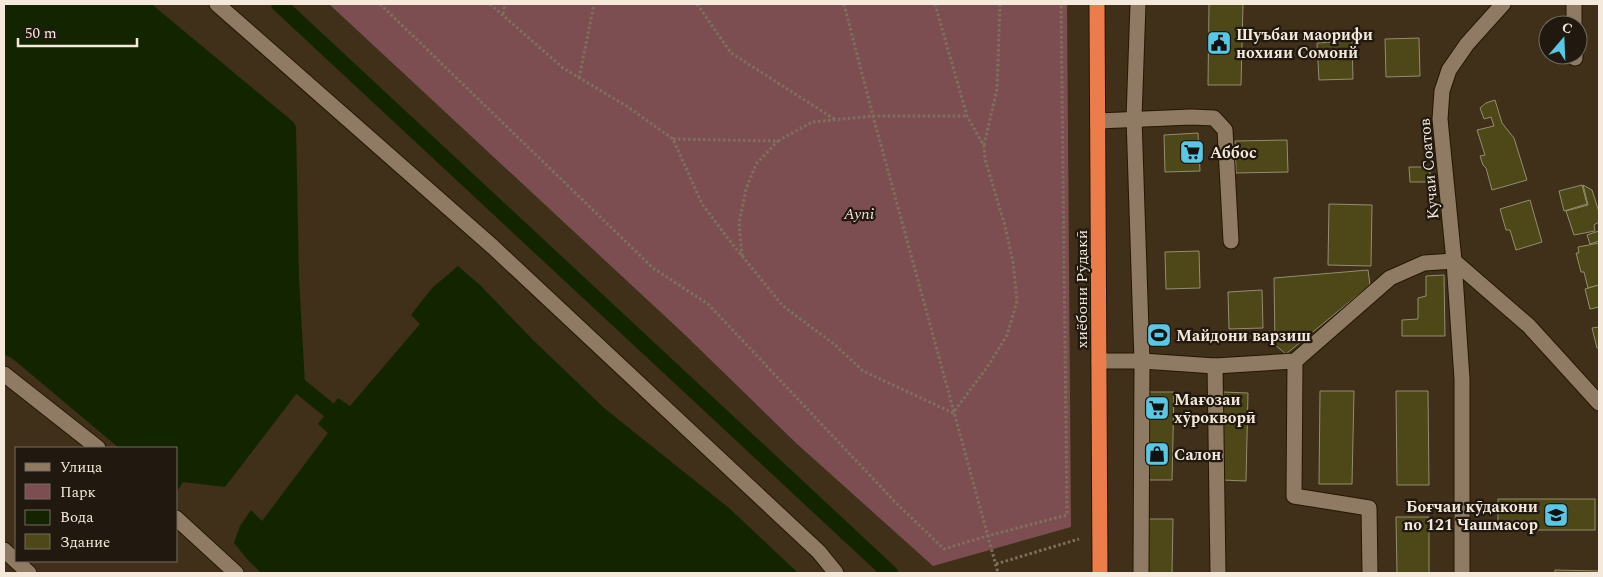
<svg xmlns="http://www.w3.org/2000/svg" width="1603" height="577" font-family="Spectral,serif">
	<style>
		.green { fill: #7c4e51 }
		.water { fill: #132500 }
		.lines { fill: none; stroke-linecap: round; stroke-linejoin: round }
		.canal { stroke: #132500; stroke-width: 16 }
		.building { fill: #4e4717; stroke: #928e70 }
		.minor-casing { stroke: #261702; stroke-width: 17 }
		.highway-casing { stroke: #261702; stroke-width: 17 }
		.path { stroke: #7f705d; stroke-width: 3; stroke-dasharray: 2.5 2.5; stroke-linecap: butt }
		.minor { stroke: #8f7b63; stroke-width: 15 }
		.highway { stroke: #ec7d4a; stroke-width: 15 }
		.labels { text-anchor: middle; stroke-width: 4.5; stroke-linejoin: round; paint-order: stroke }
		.poi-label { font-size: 16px; font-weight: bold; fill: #f4e9db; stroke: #21190f; text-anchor: start }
		.street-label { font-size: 16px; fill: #f4e9db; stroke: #21190f }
		.park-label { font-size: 16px; font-style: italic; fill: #f2dede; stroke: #21190f }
	</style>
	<rect width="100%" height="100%" fill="#402f19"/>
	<path class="green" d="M 329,4 L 1067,4 L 1071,527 L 933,566 L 796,443 L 682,332 Z"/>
	<g class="water">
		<path d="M 4,4 L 132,4 L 284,132 L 292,388 L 297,393 L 225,487 L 183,482 L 176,493 L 176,448 L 119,448 L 13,359 L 4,354 Z"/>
		<path d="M 458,266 L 480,285 L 533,340 L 604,408 L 729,508 L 798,573 L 261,573 L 247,559 L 234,543 L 240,526 L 251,510 L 262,521 L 328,433 L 318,424 L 338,398 L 350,406 L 420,324 L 411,315 L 432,288 Z"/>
	</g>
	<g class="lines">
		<g class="canal">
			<path d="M 139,4 L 288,128 L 291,278 L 297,384 L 329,410"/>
			<path d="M 279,4 L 890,573"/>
		</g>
	</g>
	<g class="building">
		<path d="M 1209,4 L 1243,4 L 1241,85 L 1208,85 Z"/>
		<path d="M 1419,38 L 1420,76 L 1386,77 L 1385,39 Z"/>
		<path d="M 1352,41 L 1353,79 L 1319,80 L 1317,43 Z"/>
		<path d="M 1495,100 L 1502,123 L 1514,138 L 1527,180 L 1492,190 L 1486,168 L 1483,165 L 1480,156 L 1485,155 L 1477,130 L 1494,126 L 1491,117 L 1484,119 L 1480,108 L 1486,103 Z"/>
		<path d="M 1198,133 L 1200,171 L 1165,172 L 1164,135 Z"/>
		<path d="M 1287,140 L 1288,172 L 1236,173 L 1235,141 Z"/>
		<path d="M 1409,167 L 1430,167 L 1430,182 L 1410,182 Z"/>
		<path d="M 1582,185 L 1587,204 L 1564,211 L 1559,191 Z"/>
		<path d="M 1583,185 L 1592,190 L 1599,212 L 1599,222 L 1594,225 L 1595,231 L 1574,235 L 1566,211 L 1588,205 Z"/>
		<path d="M 1530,200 L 1542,242 L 1516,250 L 1510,230 L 1506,230 L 1500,209 Z"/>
		<path d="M 1329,204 L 1372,205 L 1371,266 L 1328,265 Z"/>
		<path d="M 1599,231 L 1599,241 L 1590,244 L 1587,235 Z"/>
		<path d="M 1599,243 L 1599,285 L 1588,288 L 1584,272 L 1581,272 L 1576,253 L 1579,253 L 1578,247 Z"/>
		<path d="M 1199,251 L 1200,288 L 1166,289 L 1165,252 Z"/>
		<path d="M 1368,270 L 1370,285 L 1286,354 L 1275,345 L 1274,278 Z"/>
		<path d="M 1444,275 L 1445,336 L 1402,336 L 1402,320 L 1418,319 L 1418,298 L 1426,296 L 1426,276 Z"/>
		<path d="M 1599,285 L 1599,307 L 1590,309 L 1585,289 Z"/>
		<path d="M 1262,290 L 1263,328 L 1229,329 L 1228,292 Z"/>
		<path d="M 1599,327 L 1599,348 L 1597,348 L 1592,328 Z"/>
		<path d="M 1320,391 L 1354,391 L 1352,484 L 1319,484 Z"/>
		<path d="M 1396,391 L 1428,391 L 1429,485 L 1397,485 Z"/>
		<path d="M 1149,392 L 1174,392 L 1172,480 L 1147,480 Z"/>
		<path d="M 1223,392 L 1248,393 L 1246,481 L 1222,480 Z"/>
		<rect x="1498" y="499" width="97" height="31"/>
		<path d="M 1396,517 L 1429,517 L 1429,573 L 1397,573 Z"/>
		<path d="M 1148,519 L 1173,519 L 1172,573 L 1147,573 Z"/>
		<path d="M 1555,570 L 1599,571 L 1599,573 L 1555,573 Z"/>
	</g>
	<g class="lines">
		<defs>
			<g id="minor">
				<path d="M 217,4 L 493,247 L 819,552 L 836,573"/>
				<path d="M 1138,4 L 1134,118 L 1142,361 L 1141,573"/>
				<path d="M 1574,4 L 1574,25"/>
				<path d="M 1575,55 L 1575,58"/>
				<path d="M 1098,121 L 1191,117 L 1214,118 L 1225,130 L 1231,241"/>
				<path d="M 1099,361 L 1142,361 L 1215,366 L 1295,361 L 1390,278 L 1424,263 L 1454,261 L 1529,326 L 1599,403"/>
				<path d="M 1295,361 L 1294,496 L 1369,508 L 1370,573"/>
				<path d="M 1215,366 L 1218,573"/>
				<path d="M 4,374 L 98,448"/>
				<path d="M 176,518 L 236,573"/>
				<path d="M 4,550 L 29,573"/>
				<path d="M 1462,573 L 1462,379 L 1454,261 L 1440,119 L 1442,91 L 1449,70 L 1467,44 L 1503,4"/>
			</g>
			<path id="highway" d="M 1097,4 L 1100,573"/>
		</defs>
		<use href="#minor" class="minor-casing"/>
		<use href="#highway" class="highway-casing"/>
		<g class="path">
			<path d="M 380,4 L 653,268 L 708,304 L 898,505 L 944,549 L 987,536 L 1067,515 L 1061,4"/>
			<path d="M 490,4 L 563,68 L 628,107 L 673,139 L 702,204 L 733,245 L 783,306 L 834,344 L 863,371 L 953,413 L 988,366 L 1007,335 L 1017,301 L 1013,262 L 1005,226 L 985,159 L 984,146 L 967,116 L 935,4"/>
			<path d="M 697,4 L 731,53 L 836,120"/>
			<path d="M 844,4 L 873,116 L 998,573"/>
			<path d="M 503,14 L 505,4"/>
			<path d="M 579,78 L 594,4"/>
			<path d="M 673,139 L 778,141 L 812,122 L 873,116 L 967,116"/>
			<path d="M 984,145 L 997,89 L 1000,4"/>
			<path d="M 742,256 L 739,223 L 746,189 L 756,164 L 778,141"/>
			<path d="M 996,564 L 1079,539"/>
		</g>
		<use href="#minor" class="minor"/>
		<use href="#highway" class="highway"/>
	</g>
	<defs>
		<symbol id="civic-square" viewBox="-11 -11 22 22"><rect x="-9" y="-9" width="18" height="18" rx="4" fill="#59c8e4" stroke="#21190f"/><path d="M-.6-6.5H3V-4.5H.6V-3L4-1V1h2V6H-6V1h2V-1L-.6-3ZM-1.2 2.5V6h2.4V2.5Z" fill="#111"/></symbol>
		<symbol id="supermarket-square" viewBox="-11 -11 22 22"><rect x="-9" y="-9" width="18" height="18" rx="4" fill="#59c8e4" stroke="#21190f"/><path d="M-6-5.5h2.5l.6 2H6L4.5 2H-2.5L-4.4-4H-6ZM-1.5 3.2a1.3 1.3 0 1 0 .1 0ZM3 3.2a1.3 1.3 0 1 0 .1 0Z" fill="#111"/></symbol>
		<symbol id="stadium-square" viewBox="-11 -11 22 22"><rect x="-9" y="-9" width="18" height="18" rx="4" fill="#59c8e4" stroke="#21190f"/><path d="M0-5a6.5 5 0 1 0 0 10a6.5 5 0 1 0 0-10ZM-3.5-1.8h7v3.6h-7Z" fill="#111"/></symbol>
		<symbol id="shop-square" viewBox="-11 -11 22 22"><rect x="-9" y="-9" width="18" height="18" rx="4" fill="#59c8e4" stroke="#21190f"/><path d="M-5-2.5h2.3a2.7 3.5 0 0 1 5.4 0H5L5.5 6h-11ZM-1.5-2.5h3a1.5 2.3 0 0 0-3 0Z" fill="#111"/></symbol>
		<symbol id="school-square" viewBox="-11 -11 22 22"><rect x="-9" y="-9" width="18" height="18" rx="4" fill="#59c8e4" stroke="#21190f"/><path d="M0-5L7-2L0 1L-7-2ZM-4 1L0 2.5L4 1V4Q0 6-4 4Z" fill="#111"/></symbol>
	</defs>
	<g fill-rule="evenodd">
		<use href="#civic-square" x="1205" y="29" width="28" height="28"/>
		<use href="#supermarket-square" x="1178" y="138" width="28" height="28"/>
		<use href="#stadium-square" x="1145" y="321" width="28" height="28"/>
		<use href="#supermarket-square" x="1143" y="394" width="28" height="28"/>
		<use href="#shop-square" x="1143" y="440" width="28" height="28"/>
		<use href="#school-square" x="1542" y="501" width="28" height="28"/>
	</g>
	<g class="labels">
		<g class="poi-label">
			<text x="1236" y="40">Шуъбаи маорифи<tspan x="1236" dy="18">нохияи Сомонй</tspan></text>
			<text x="1210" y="158">Аббос</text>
			<text x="1176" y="341">Майдони варзиш</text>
			<text x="1174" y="405">Мағозаи<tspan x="1174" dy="18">хӯрокворӣ</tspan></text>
			<text x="1174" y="460">Салон</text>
			<text x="1538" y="512" text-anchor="end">Боғчаи кӯдакони<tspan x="1538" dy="18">no 121 Чашмасор</tspan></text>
		</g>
		<g class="street-label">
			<text transform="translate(1428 169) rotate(-95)" y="6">Кучаи Соатов</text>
			<text transform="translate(1081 289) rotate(-90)" y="6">хиёбони Рӯдакӣ</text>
		</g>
		<g class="park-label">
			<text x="859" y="219">Ayni</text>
		</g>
	</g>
	<rect width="1603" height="577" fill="none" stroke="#f4e9db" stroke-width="10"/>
	<rect x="15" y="447" width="162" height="115" fill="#21190f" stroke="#756c61"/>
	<rect x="25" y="463" width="25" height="8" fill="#8f7b63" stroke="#756c61"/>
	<text x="60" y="472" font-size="15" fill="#f4e9db">Улица</text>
	<rect x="25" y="484" width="25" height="15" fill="#7c4e51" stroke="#756c61"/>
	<text x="60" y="497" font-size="15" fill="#f4e9db">Парк</text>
	<rect x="25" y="510" width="25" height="15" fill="#132500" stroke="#756c61"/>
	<text x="60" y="522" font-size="15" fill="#f4e9db">Вода</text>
	<rect x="25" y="534" width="25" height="15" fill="#4e4717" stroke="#756c61"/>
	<text x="60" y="547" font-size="15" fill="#f4e9db">Здание</text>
	<g transform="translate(1563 40) rotate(19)"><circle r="24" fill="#21190f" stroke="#756c61"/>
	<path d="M0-4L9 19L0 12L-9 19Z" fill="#59c8e4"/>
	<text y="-8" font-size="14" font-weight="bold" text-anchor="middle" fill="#f4e9db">С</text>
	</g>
	<path d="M18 38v8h119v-8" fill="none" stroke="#f4e9db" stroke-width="2.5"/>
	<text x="25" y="38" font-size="15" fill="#f4e9db" stroke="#21190f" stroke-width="4" paint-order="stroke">50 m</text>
</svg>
